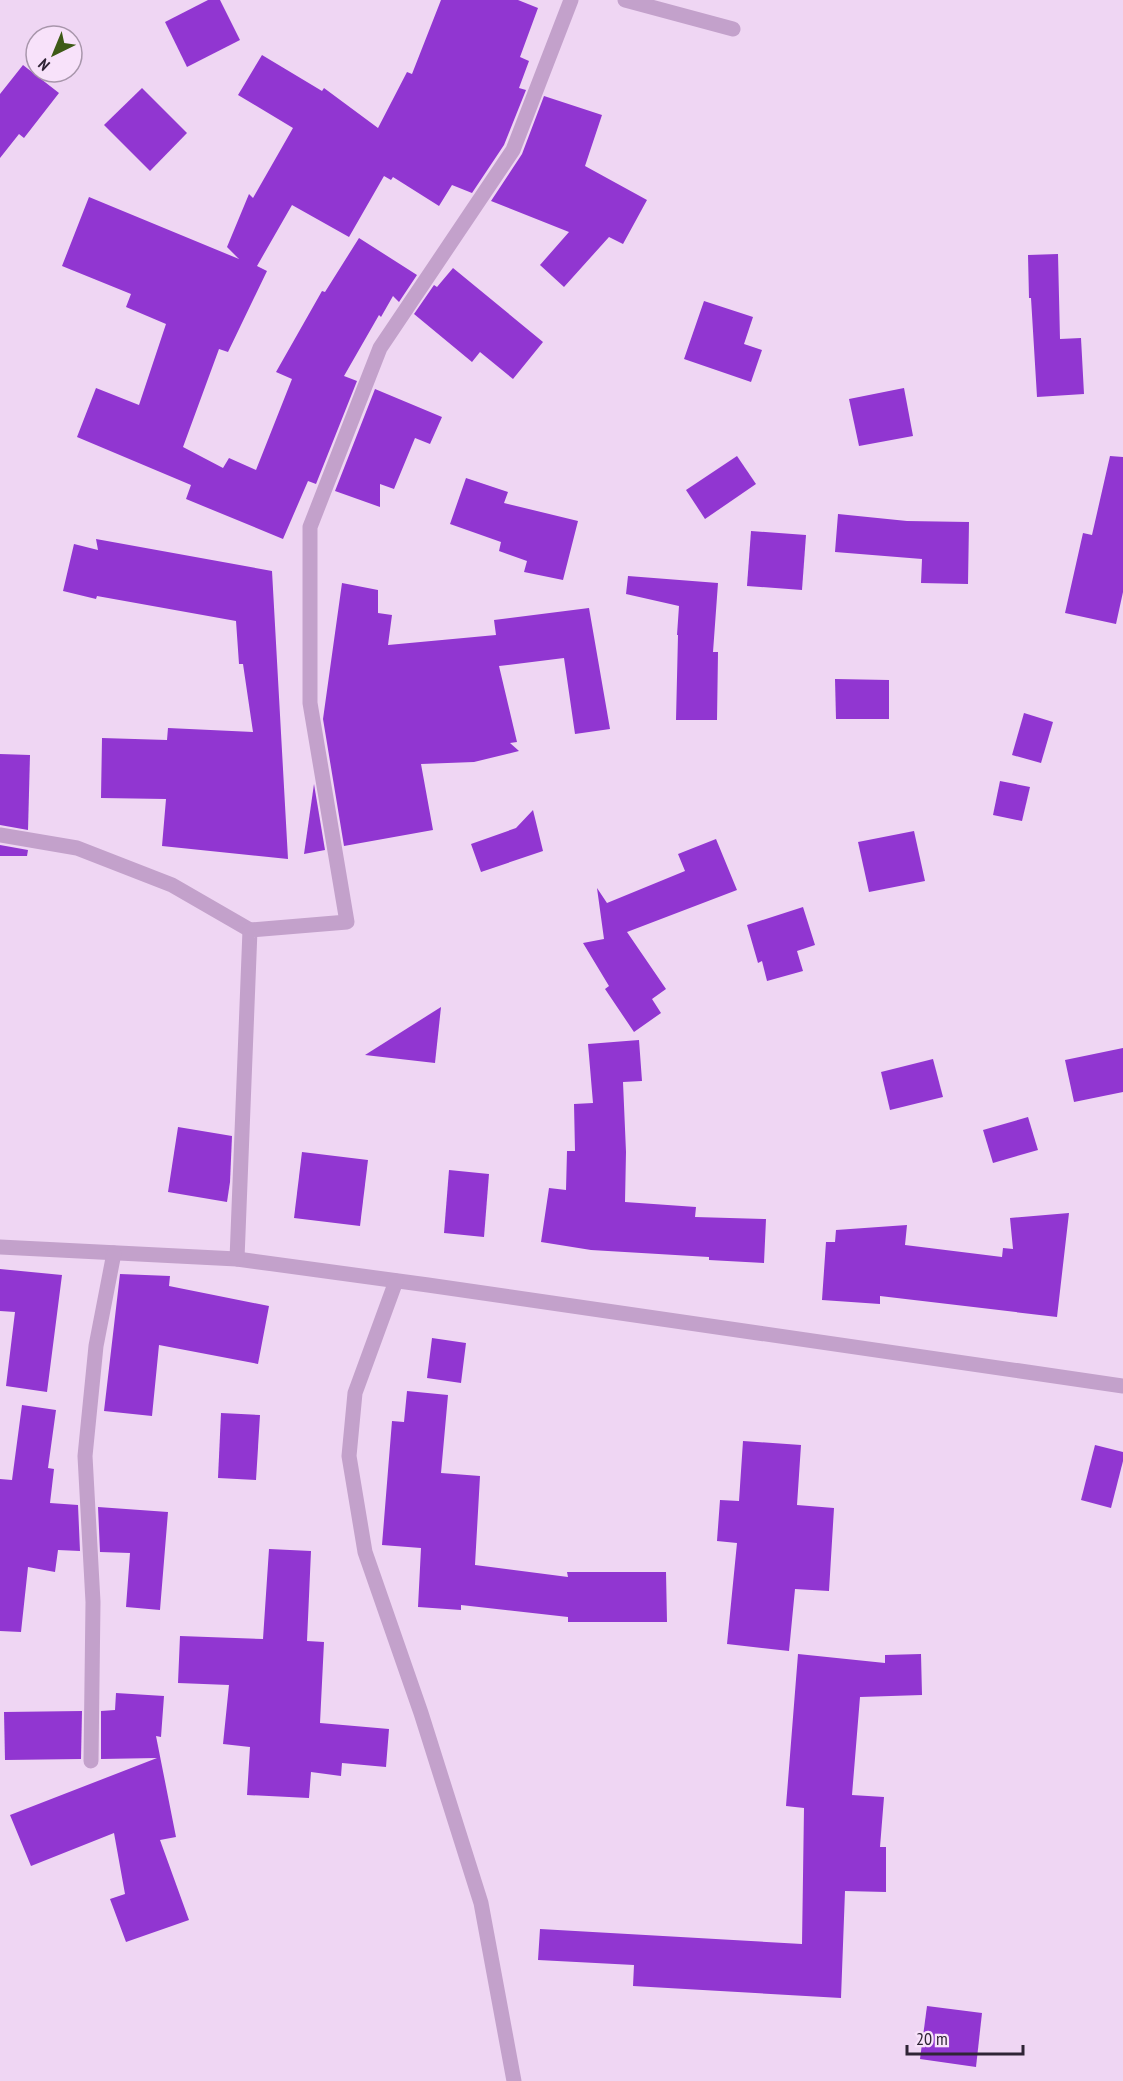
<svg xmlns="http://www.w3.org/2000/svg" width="1123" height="2081" font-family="'PT Sans Narrow',sans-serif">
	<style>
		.building { fill: #9136d1 }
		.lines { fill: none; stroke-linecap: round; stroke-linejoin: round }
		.minor { stroke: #c3a1cb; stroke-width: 15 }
	</style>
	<rect width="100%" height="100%" fill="#efd6f3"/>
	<g class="building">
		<path d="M 208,0 L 220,0 L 240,40 L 187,67 L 165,22 Z"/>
		<path d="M 441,0 L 518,0 L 538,8 L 520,57 L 529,61 L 519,88 L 526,90 L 504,145 L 472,193 L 452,185 L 439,206 L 393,177 L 391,180 L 384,176 L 349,237 L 292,205 L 257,266 L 267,271 L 228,352 L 219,349 L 183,447 L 223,468 L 229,458 L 256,470 L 292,379 L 276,372 L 322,291 L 325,292 L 359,238 L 417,275 L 399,302 L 393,296 L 381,317 L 379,315 L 344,376 L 357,381 L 316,484 L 308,481 L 283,539 L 186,499 L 191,485 L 77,437 L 96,388 L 139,405 L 166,324 L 126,307 L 131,294 L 62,266 L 89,197 L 239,259 L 227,247 L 249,194 L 253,198 L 293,128 L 238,95 L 262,55 L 322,91 L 324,88 L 378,128 L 407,72 L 412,74 Z"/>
		<path d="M 23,65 L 59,93 L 24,138 L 19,134 L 0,158 L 0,94 Z"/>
		<path d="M 142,88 L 187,133 L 150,171 L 104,125 Z"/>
		<path d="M 544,96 L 602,115 L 585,166 L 647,200 L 623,244 L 609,237 L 564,287 L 540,265 L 569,232 L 491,201 L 522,154 Z"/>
		<path d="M 1058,254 L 1060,339 L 1081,338 L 1084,394 L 1037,397 L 1031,298 L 1029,298 L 1028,255 Z"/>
		<path d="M 453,268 L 543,342 L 513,379 L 480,352 L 472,362 L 414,314 L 434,285 L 437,287 Z"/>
		<path d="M 704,301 L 753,317 L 744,344 L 762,350 L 751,382 L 684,359 Z"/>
		<path d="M 904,388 L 913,436 L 859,446 L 849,399 Z"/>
		<path d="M 375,389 L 442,417 L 430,444 L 415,438 L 394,489 L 380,484 L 380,507 L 335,491 Z"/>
		<path d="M 737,456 L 756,484 L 705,519 L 686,490 Z"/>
		<path d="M 1110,456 L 1123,457 L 1123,592 L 1116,624 L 1065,613 L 1083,533 L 1092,535 Z"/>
		<path d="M 466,478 L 508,492 L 504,503 L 578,521 L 563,580 L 524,572 L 527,561 L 499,551 L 501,542 L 450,524 Z"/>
		<path d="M 838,514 L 907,521 L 969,522 L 968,584 L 921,583 L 922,559 L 835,552 Z"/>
		<path d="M 751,531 L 806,535 L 802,590 L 747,586 Z"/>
		<path d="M 96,539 L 272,571 L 288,859 L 162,846 L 166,799 L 101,798 L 102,738 L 167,740 L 168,728 L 253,732 L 243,664 L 239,664 L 236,621 L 97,596 L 96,599 L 63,591 L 74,544 L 98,550 Z"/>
		<path d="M 628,576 L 718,583 L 713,652 L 718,652 L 717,720 L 676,720 L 678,635 L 677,635 L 679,606 L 626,594 Z"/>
		<path d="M 342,583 L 378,590 L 378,613 L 392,615 L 388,645 L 496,635 L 494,620 L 589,608 L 610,729 L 575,734 L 564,658 L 499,666 L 517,742 L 510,743 L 519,751 L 474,762 L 421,764 L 433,830 L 344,846 L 323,719 Z"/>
		<path d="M 835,679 L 889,680 L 889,719 L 836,719 Z"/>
		<path d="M 1024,713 L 1053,722 L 1041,763 L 1012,755 Z"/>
		<path d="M 0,754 L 30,755 L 28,830 L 0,825 Z"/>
		<path d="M 1000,781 L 1030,787 L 1022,821 L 993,815 Z"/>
		<path d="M 314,784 L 325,850 L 304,854 Z"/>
		<path d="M 533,810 L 543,851 L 481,872 L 471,844 L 516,828 Z"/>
		<path d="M 914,831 L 925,881 L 869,892 L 858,842 Z"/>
		<path d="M 716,839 L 737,890 L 627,932 L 666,989 L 652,999 L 661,1013 L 634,1032 L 605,989 L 609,986 L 583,943 L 604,939 L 597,888 L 607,903 L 685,871 L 678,854 Z"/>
		<path d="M 0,845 L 28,850 L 27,856 L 0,856 Z"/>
		<path d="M 803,907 L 815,945 L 797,951 L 803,971 L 767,981 L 762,961 L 758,963 L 747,925 Z"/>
		<path d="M 441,1007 L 435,1063 L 365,1055 Z"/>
		<path d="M 639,1040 L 642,1081 L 623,1082 L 626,1152 L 625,1202 L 696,1207 L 695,1217 L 766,1219 L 764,1263 L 709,1260 L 709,1257 L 591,1250 L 541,1242 L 549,1188 L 566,1190 L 567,1151 L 575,1151 L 574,1104 L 593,1103 L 588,1044 Z"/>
		<path d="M 1123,1048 L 1123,1092 L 1074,1102 L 1065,1060 Z"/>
		<path d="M 933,1059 L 943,1097 L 890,1110 L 881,1072 Z"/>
		<path d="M 1028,1117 L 1038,1150 L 993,1163 L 983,1130 Z"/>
		<path d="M 178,1127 L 232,1136 L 230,1182 L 227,1202 L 168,1192 Z"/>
		<path d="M 302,1152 L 368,1160 L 360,1226 L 294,1218 Z"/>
		<path d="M 449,1170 L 489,1174 L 484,1237 L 444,1233 Z"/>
		<path d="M 1069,1213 L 1057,1317 L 880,1296 L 880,1304 L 822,1300 L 826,1242 L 835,1242 L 836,1230 L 907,1225 L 905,1245 L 1002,1257 L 1003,1248 L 1013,1249 L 1010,1218 Z"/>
		<path d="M 0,1269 L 62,1275 L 47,1392 L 6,1386 L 15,1312 L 0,1311 Z"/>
		<path d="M 120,1274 L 170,1276 L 169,1286 L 269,1306 L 258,1364 L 159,1345 L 152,1416 L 104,1411 Z"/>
		<path d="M 432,1338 L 466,1343 L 461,1383 L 427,1378 Z"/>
		<path d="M 407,1391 L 448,1395 L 441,1473 L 480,1476 L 475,1565 L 568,1577 L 567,1572 L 666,1572 L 667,1622 L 568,1622 L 568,1617 L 461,1605 L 461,1610 L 418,1607 L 421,1548 L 382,1545 L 392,1421 L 404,1422 Z"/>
		<path d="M 22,1405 L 56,1410 L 48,1468 L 54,1469 L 50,1503 L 78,1505 L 80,1551 L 58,1550 L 55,1572 L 28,1567 L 21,1632 L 0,1631 L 0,1479 L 12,1480 Z"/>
		<path d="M 221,1413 L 260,1415 L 256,1480 L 218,1478 Z"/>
		<path d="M 743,1441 L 801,1445 L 797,1505 L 834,1508 L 829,1591 L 795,1589 L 789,1651 L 727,1644 L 737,1543 L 717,1541 L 720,1500 L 739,1501 Z"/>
		<path d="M 1095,1445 L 1123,1452 L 1123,1461 L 1111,1508 L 1081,1500 Z"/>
		<path d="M 98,1507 L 168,1512 L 160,1610 L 126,1607 L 130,1553 L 100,1552 Z"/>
		<path d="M 269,1549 L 311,1551 L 307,1641 L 324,1642 L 320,1723 L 389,1729 L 386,1767 L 342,1763 L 341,1776 L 311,1772 L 309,1798 L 247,1795 L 250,1747 L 223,1744 L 229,1685 L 178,1683 L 180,1636 L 263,1639 Z"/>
		<path d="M 798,1654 L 885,1663 L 885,1655 L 921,1654 L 922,1695 L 860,1697 L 852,1795 L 884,1797 L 880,1847 L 886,1847 L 886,1892 L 845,1891 L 841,1998 L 633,1986 L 634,1965 L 538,1960 L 540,1929 L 802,1944 L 804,1808 L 786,1806 Z"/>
		<path d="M 116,1693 L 164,1696 L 161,1737 L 156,1736 L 176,1837 L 160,1840 L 189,1920 L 126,1942 L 110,1899 L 125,1894 L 114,1833 L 31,1866 L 10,1815 L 157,1758 L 101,1759 L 101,1711 L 115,1710 Z"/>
		<path d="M 82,1711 L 81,1759 L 5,1760 L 4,1712 Z"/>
		<path d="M 927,2006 L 982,2013 L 976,2067 L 920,2059 Z"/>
	</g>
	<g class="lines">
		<g class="minor">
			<path d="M 625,0 L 733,29"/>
			<path d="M 0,835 L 77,848 L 172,885 L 250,930"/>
			<path d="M 0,1247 L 237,1259 L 428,1285 L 1123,1386"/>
			<path d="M 237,1259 L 250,930 L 347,922 L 310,703 L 310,527 L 380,348 L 513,150 L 571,0"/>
			<path d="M 396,1281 L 355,1393 L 349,1456 L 365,1552 L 421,1713 L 481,1903 L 514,2081"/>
			<path d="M 91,1761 L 93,1602 L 85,1456 L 96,1346 L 114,1253"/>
		</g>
	</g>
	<g transform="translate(54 54) rotate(223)"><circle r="28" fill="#f8e2fa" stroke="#a896ab" stroke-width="1.5"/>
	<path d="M0-4.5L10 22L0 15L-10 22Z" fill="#3e5a17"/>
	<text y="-9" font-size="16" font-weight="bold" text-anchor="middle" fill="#2f2435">N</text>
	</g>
	<path d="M907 2045v9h116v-9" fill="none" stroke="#2f2435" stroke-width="3"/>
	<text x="916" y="2045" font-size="18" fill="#2f2435" stroke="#f8e2fa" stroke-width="4.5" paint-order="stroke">20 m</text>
</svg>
